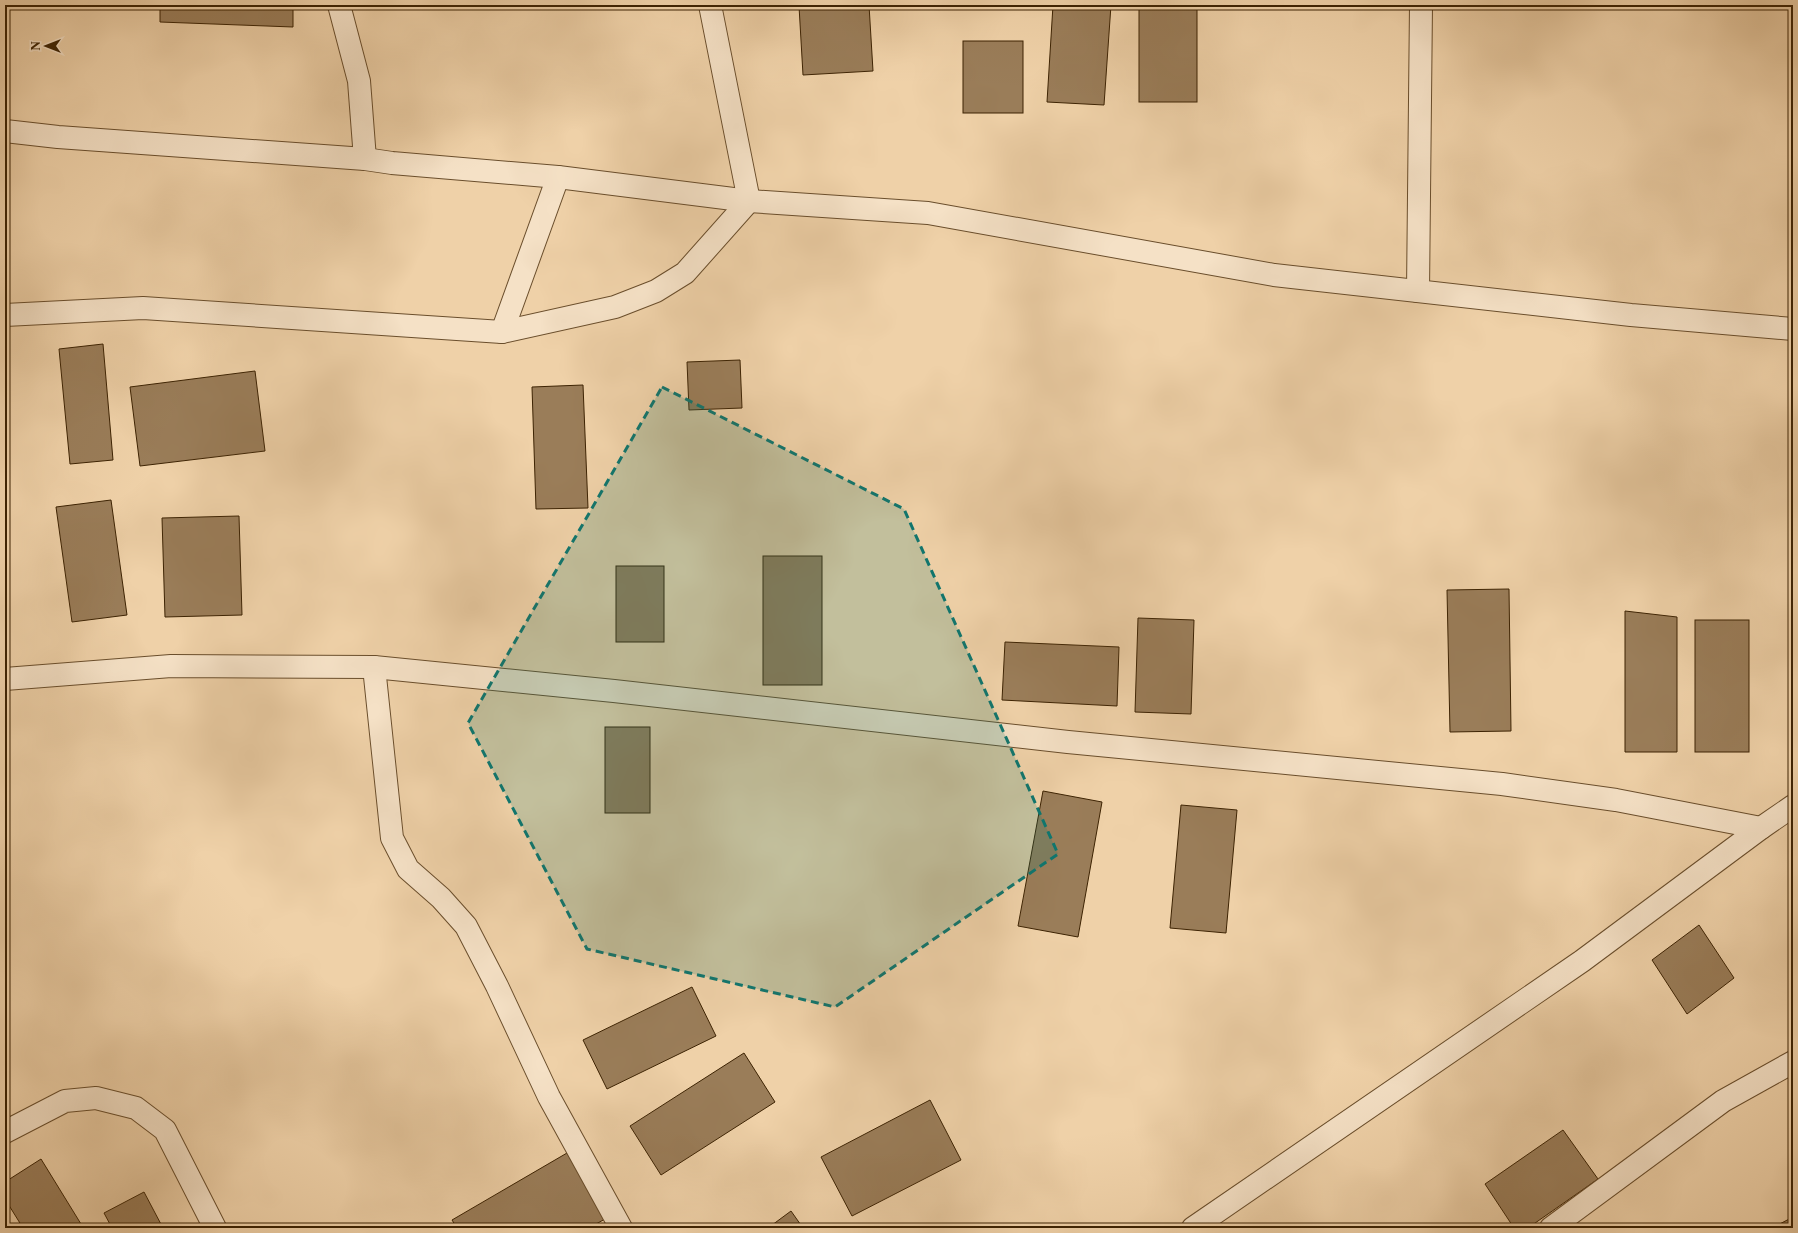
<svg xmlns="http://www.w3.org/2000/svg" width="1798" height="1233" font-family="'Libre Caslon Text',serif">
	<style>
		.building { fill: #9a7d59; stroke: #3d2303 }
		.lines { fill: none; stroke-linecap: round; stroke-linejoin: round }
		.street-casing { stroke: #6a4e2c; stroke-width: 24 }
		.street { stroke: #f5e1c6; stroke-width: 22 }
		.marked { fill: #0f766e; fill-opacity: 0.2; stroke: #0f766e; stroke-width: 3; stroke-dasharray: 8 5; stroke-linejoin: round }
	</style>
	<rect width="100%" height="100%" fill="#efd1a8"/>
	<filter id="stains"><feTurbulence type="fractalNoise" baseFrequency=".005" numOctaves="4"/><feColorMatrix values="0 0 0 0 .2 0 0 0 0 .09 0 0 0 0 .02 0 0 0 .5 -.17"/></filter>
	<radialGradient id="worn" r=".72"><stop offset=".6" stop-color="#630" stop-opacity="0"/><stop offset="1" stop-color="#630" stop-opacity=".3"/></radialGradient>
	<g class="building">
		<path d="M 160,5 L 293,5 L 293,27 L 160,22 Z"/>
		<path d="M 869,5 L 873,71 L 803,75 L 799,6 Z"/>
		<path d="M 1053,5 L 1111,5 L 1104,105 L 1047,102 Z"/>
		<rect x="1139" y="5" width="58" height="97"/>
		<rect x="963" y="41" width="60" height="72"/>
		<path d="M 103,344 L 113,460 L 70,464 L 59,349 Z"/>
		<path d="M 740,360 L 742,408 L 689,410 L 687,362 Z"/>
		<path d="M 255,371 L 265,451 L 140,466 L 130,387 Z"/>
		<path d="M 583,385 L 588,508 L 536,509 L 532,387 Z"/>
		<path d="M 111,500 L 127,615 L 72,622 L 56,507 Z"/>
		<path d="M 239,516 L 242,615 L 165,617 L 162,518 Z"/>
		<rect x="763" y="556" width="59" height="129"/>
		<rect x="616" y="566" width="48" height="76"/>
		<path d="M 1509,589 L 1511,731 L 1450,732 L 1447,590 Z"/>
		<path d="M 1625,611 L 1677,617 L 1677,752 L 1625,752 Z"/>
		<path d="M 1138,618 L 1194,620 L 1191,714 L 1135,712 Z"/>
		<rect x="1695" y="620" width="54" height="132"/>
		<path d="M 1005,642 L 1119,647 L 1117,706 L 1002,700 Z"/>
		<rect x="605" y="727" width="45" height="86"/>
		<path d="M 1043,791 L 1102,802 L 1078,937 L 1018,926 Z"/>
		<path d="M 1181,805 L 1237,810 L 1226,933 L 1170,928 Z"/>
		<path d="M 1699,925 L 1734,978 L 1687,1014 L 1652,960 Z"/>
		<path d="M 692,987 L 716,1036 L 607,1089 L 583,1040 Z"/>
		<path d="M 744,1053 L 775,1102 L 661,1175 L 630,1126 Z"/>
		<path d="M 930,1100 L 961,1160 L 852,1216 L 821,1157 Z"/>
		<path d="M 1563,1130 L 1598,1179 L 1528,1228 L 1514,1228 L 1485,1184 Z"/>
		<path d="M 567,1153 L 605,1219 L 589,1228 L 457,1228 L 452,1220 Z"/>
		<path d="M 41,1159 L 81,1224 L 75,1228 L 23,1228 L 5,1199 L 5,1182 Z"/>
		<path d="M 144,1192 L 163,1228 L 112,1228 L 104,1213 Z"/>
		<path d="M 791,1211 L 803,1228 L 768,1228 Z"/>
		<path d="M 1793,1217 L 1793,1228 L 1772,1228 Z"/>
	</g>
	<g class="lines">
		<defs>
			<g id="street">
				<path d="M 339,5 L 359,81 L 365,159"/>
				<path d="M 5,131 L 58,137 L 365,159 L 392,163 L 558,177 L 749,201 L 928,213 L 1274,275 L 1631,315 L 1793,329"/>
				<path d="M 1418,291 L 1421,5"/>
				<path d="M 5,315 L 143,308 L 502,332 L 615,307 L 656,291 L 685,273 L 749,201 L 710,5"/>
				<path d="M 502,332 L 558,177"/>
				<path d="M 374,667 L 392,838 L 408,869 L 441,898 L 466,926 L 497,986 L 549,1097 L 621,1228"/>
				<path d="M 5,679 L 171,666 L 374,667 L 614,691 L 1068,742 L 1502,784 L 1616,800 L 1761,828"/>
				<path d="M 5,1132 L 65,1101 L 96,1098 L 136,1108 L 165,1130 L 215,1228"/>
				<path d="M 1193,1228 L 1582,961 L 1761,828 L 1793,806"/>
				<path d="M 1551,1228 L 1723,1101 L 1793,1062"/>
			</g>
		</defs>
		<use href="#street" class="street-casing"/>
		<use href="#street" class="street"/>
	</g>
	<path class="marked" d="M 662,387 L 904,509 L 1058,854 L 835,1007 L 587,949 L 468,723 Z"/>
	<rect width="1798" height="1233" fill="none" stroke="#efd1a8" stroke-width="20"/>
	<rect x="6" y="6" width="1786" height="1221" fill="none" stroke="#3d2303" stroke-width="2"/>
	<rect x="10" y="10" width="1778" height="1213" fill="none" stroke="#3d2303"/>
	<g transform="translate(46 46) rotate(270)" stroke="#f5e1c6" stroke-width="3" paint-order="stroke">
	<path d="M0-3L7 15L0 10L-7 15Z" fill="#3d2303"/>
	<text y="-6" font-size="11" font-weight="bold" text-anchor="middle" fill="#3d2303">N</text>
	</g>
	<rect width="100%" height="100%" filter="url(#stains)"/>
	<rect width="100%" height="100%" fill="url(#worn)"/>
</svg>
